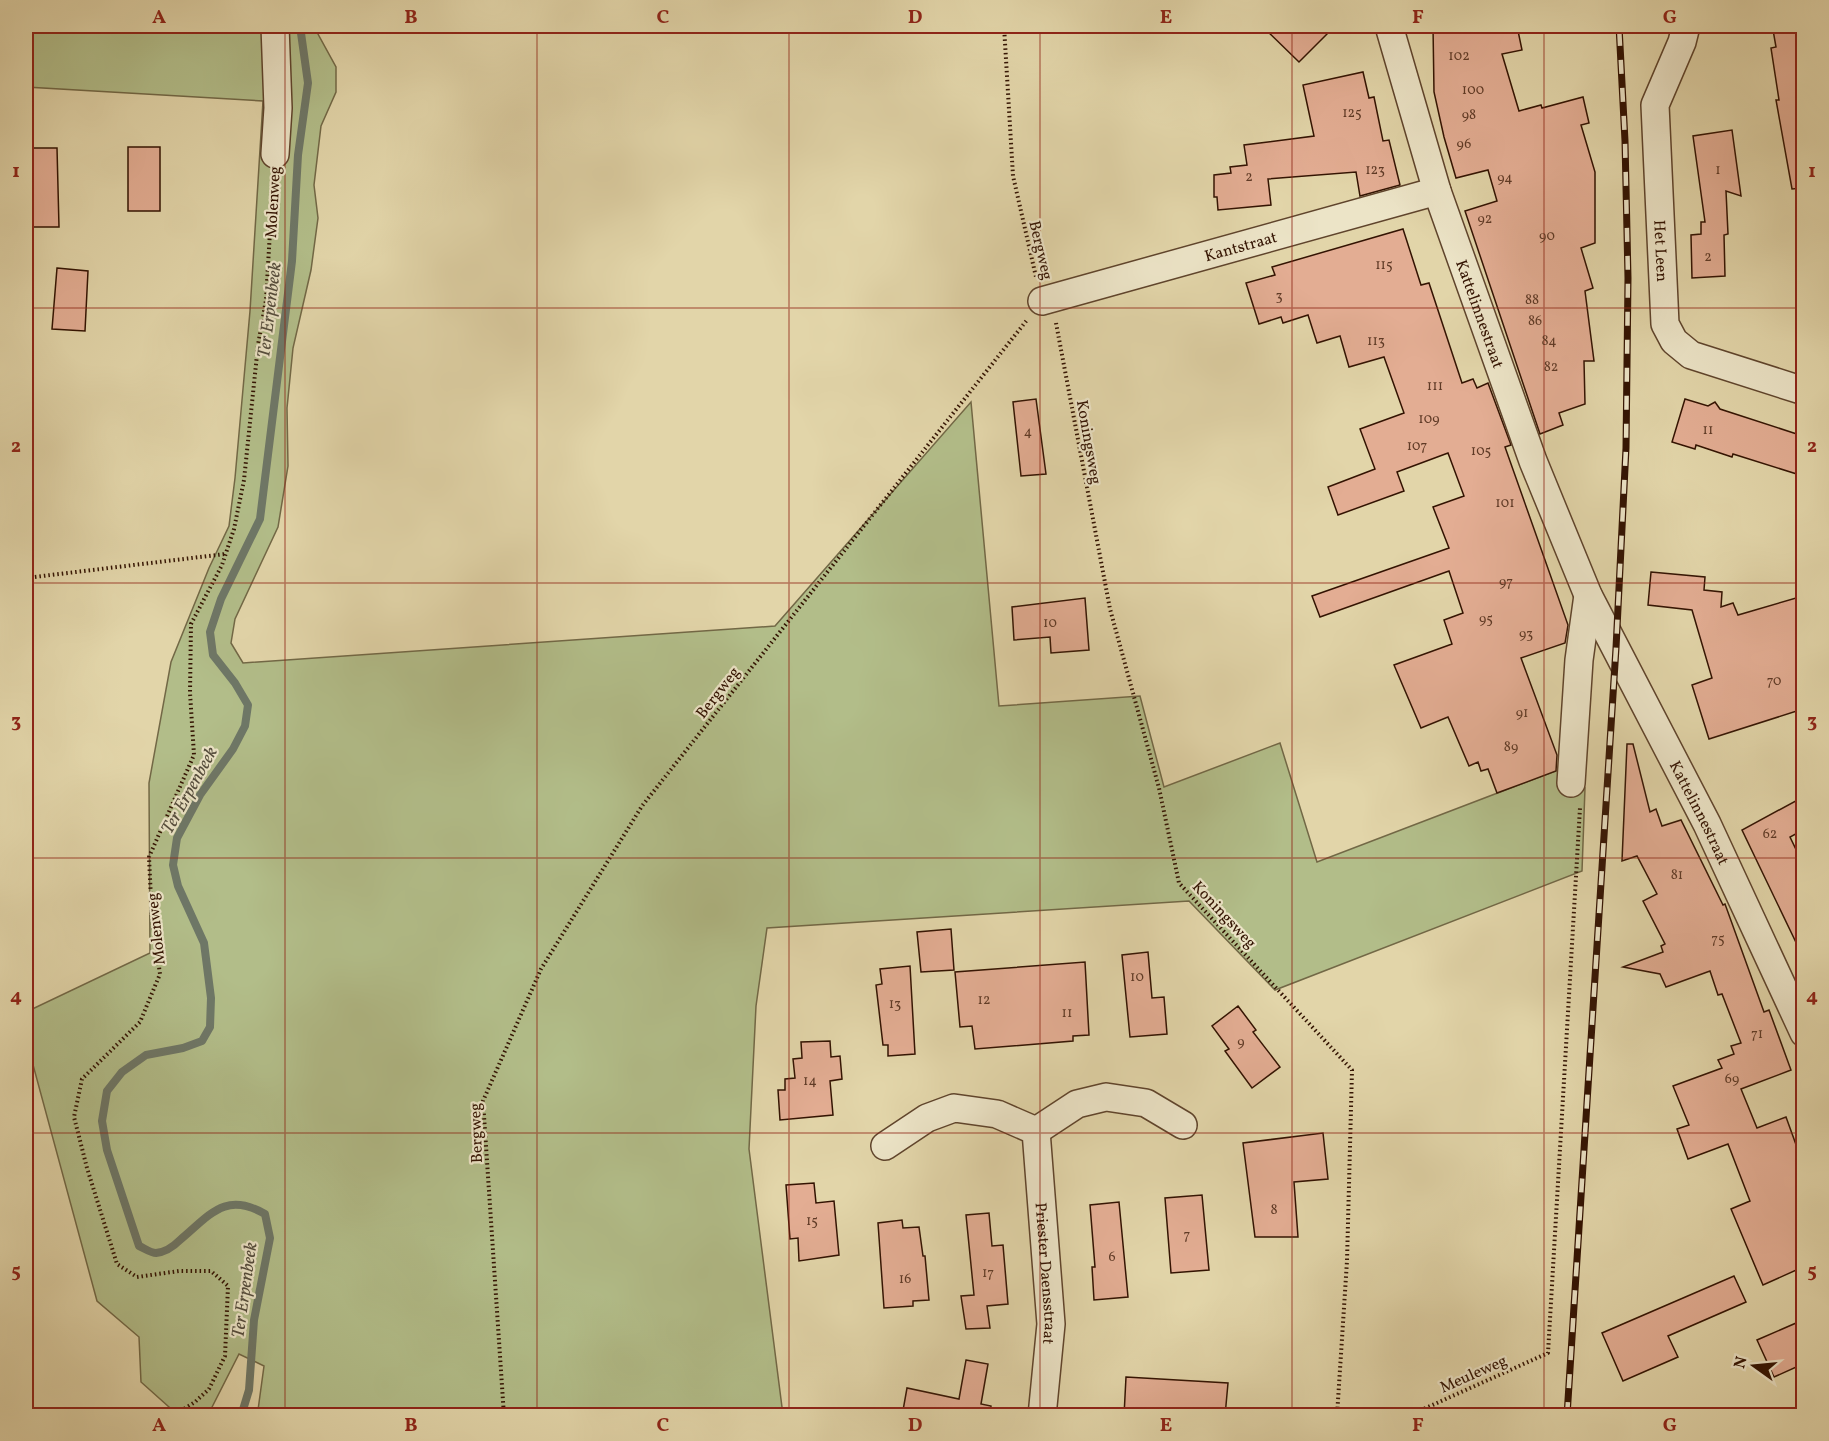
<svg xmlns="http://www.w3.org/2000/svg" width="1829" height="1441" font-family="Vollkorn,serif">
	<style>
		.green { fill: #b2bd89; stroke: #726846; stroke-width: 1.5 }
		.lines { fill: none; stroke-linecap: round; stroke-linejoin: round }
		.stream { stroke: #6e7767; stroke-width: 8 }
		.building { fill: #e3ad93; stroke: #331302; stroke-width: 1.5 }
		.street-casing { stroke: #5f442c; stroke-width: 30 }
		.path { stroke: #331302; stroke-width: 4; stroke-dasharray: 1.5 3; stroke-linecap: butt }
		.street { stroke: #ece4c7; stroke-width: 27 }
		.rail-casing { stroke: #331302; stroke-width: 7 }
		.rail { stroke: #ece4c7; stroke-width: 4.5; stroke-dasharray: 14; stroke-linecap: butt }
		.grid { fill: none; stroke: #8f2418; stroke-width: 1.5; stroke-opacity: 0.55 }
		.labels { text-anchor: middle; stroke-width: 4.5; stroke-linejoin: round; paint-order: stroke }
		.number-label { font-size: 14px; fill: #5f3a26 }
		.street-label { font-size: 16px; fill: #331302; stroke: #ece4c7 }
		.water-label { font-size: 18px; font-style: italic; fill: #554d3d; stroke: #ece4c7 }
		.neatline { fill: none; stroke: #8f2418; stroke-width: 2 }
		.grid-label { font-size: 20px; text-anchor: middle; font-weight: bold; fill: #8f2418 }
	</style>
	<rect width="100%" height="100%" fill="#e2d5a9"/>
	<filter id="stains"><feTurbulence type="fractalNoise" baseFrequency=".00333" numOctaves="4"/><feColorMatrix values="0 0 0 0 .2 0 0 0 0 .09 0 0 0 0 .02 0 0 0 .5 -.17"/></filter>
	<radialGradient id="worn" r=".72"><stop offset=".6" stop-color="#630" stop-opacity="0"/><stop offset="1" stop-color="#630" stop-opacity=".3"/></radialGradient>
	<path class="green" d="M 26,26 L 318,26 L 318,34 L 336,67 L 336,92 L 321,126 L 314,185 L 318,218 L 311,270 L 293,348 L 287,408 L 288,466 L 278,527 L 235,619 L 231,643 L 243,663 L 775,626 L 971,402 L 999,706 L 1140,696 L 1164,787 L 1280,743 L 1317,862 L 1563,768 L 1563,787 L 1585,788 L 1582,871 L 1275,990 L 1189,901 L 767,928 L 756,1006 L 749,1149 L 783,1415 L 255,1415 L 258,1410 L 264,1366 L 239,1354 L 208,1415 L 178,1415 L 141,1382 L 139,1337 L 97,1301 L 26,1039 L 26,1012 L 150,953 L 149,783 L 171,662 L 209,568 L 229,526 L 235,478 L 250,311 L 263,101 L 26,87 Z"/>
	<g class="lines">
		<path class="stream" d="M 240,1416 L 242,1413 L 249,1390 L 254,1320 L 270,1238 L 265,1214 C 225,1191 210,1215 180,1240 C 173,1247 166,1252 156,1253 C 151,1253 144,1248 139,1246 L 107,1150 L 102,1121 L 107,1091 L 122,1072 L 146,1055 L 183,1048 L 202,1041 L 210,1027 L 211,998 L 204,943 L 178,886 L 173,865 L 177,838 L 200,795 L 233,749 L 245,726 L 248,705 L 235,683 L 213,655 L 210,632 L 221,599 L 260,519 L 292,261 L 298,155 L 308,83 L 300,26"/>
	</g>
	<g class="building">
		<path d="M 1262,26 L 1335,26 L 1299,62 Z"/>
		<path d="M 1433,26 L 1517,26 L 1522,50 L 1502,54 L 1519,111 L 1541,105 L 1542,108 L 1583,97 L 1589,123 L 1581,125 L 1595,172 L 1595,243 L 1581,248 L 1593,288 L 1585,291 L 1594,361 L 1584,361 L 1585,404 L 1559,413 L 1563,425 L 1540,434 L 1465,211 L 1497,201 L 1488,170 L 1456,178 L 1444,137 L 1434,92 Z"/>
		<path d="M 1803,26 L 1803,188 L 1792,189 L 1776,100 L 1779,100 L 1771,48 L 1776,47 L 1773,30 Z"/>
		<path d="M 1363,72 L 1369,98 L 1374,97 L 1383,141 L 1389,140 L 1400,185 L 1360,196 L 1356,172 L 1268,179 L 1271,205 L 1218,210 L 1217,197 L 1214,197 L 1214,175 L 1231,173 L 1230,167 L 1247,165 L 1244,145 L 1314,136 L 1303,85 Z"/>
		<path d="M 1732,130 L 1741,196 L 1726,191 L 1728,234 L 1724,235 L 1725,276 L 1692,278 L 1691,235 L 1701,234 L 1701,222 L 1705,222 L 1693,136 Z"/>
		<rect x="128" y="147" width="32" height="64"/>
		<path d="M 26,148 L 57,148 L 59,227 L 26,227 Z"/>
		<path d="M 1403,229 L 1421,285 L 1429,283 L 1462,383 L 1473,379 L 1477,388 L 1488,383 L 1511,445 L 1505,447 L 1568,625 L 1565,643 L 1521,658 L 1557,755 L 1556,771 L 1497,793 L 1488,769 L 1481,771 L 1478,762 L 1469,766 L 1448,717 L 1421,728 L 1394,665 L 1452,644 L 1444,620 L 1463,613 L 1449,571 L 1320,617 L 1312,596 L 1449,548 L 1433,507 L 1464,496 L 1448,453 L 1397,472 L 1404,491 L 1338,515 L 1328,487 L 1375,469 L 1360,429 L 1404,413 L 1384,357 L 1349,367 L 1340,336 L 1317,343 L 1308,315 L 1283,323 L 1281,317 L 1259,324 L 1246,283 L 1275,275 L 1272,267 Z"/>
		<path d="M 57,268 L 88,271 L 85,331 L 52,329 Z"/>
		<path d="M 1036,399 L 1046,474 L 1021,476 L 1013,402 Z"/>
		<path d="M 1685,399 L 1708,406 L 1715,402 L 1720,409 L 1803,436 L 1803,476 L 1733,454 L 1732,457 L 1696,445 L 1695,449 L 1672,442 Z"/>
		<path d="M 1651,572 L 1705,577 L 1704,590 L 1722,592 L 1721,607 L 1733,603 L 1738,615 L 1803,596 L 1803,690 L 1798,692 L 1803,709 L 1709,739 L 1692,685 L 1712,678 L 1692,610 L 1648,605 Z"/>
		<path d="M 1085,598 L 1089,650 L 1051,653 L 1050,637 L 1014,640 L 1012,607 Z"/>
		<path d="M 1627,744 L 1633,744 L 1650,812 L 1656,809 L 1662,826 L 1681,820 L 1723,905 L 1725,904 L 1764,1012 L 1769,1010 L 1791,1070 L 1741,1089 L 1757,1128 L 1786,1117 L 1803,1164 L 1803,1267 L 1763,1285 L 1731,1209 L 1750,1201 L 1728,1144 L 1688,1159 L 1677,1129 L 1689,1125 L 1673,1086 L 1722,1068 L 1718,1060 L 1734,1054 L 1731,1046 L 1741,1043 L 1722,994 L 1718,995 L 1710,971 L 1666,987 L 1660,974 L 1623,967 L 1663,952 L 1661,946 L 1665,944 L 1643,901 L 1657,894 L 1637,856 L 1622,861 Z"/>
		<path d="M 1803,797 L 1803,830 L 1790,837 L 1803,864 L 1803,957 L 1742,830 Z"/>
		<path d="M 951,929 L 954,970 L 921,972 L 917,932 Z"/>
		<path d="M 1148,952 L 1152,998 L 1164,997 L 1167,1034 L 1130,1037 L 1122,955 Z"/>
		<path d="M 1085,962 L 1089,1035 L 1073,1036 L 1073,1041 L 975,1049 L 972,1026 L 960,1027 L 955,972 Z"/>
		<path d="M 910,966 L 915,1054 L 888,1056 L 888,1045 L 883,1045 L 876,985 L 882,984 L 880,969 Z"/>
		<path d="M 1238,1006 L 1256,1030 L 1253,1032 L 1280,1067 L 1252,1088 L 1225,1051 L 1229,1049 L 1212,1026 Z"/>
		<path d="M 830,1041 L 831,1057 L 840,1056 L 842,1079 L 830,1081 L 833,1115 L 780,1120 L 778,1090 L 785,1090 L 785,1079 L 795,1078 L 793,1059 L 802,1058 L 801,1042 Z"/>
		<path d="M 1323,1133 L 1328,1179 L 1294,1182 L 1298,1237 L 1255,1237 L 1243,1143 Z"/>
		<path d="M 814,1183 L 816,1203 L 834,1201 L 839,1255 L 799,1261 L 798,1238 L 790,1239 L 786,1185 Z"/>
		<path d="M 1202,1195 L 1209,1270 L 1171,1273 L 1165,1198 Z"/>
		<path d="M 1119,1202 L 1128,1297 L 1094,1300 L 1092,1267 L 1095,1267 L 1090,1205 Z"/>
		<path d="M 989,1213 L 992,1246 L 1003,1245 L 1008,1304 L 987,1306 L 990,1328 L 966,1329 L 961,1296 L 974,1295 L 966,1215 Z"/>
		<path d="M 902,1220 L 903,1228 L 919,1227 L 923,1256 L 925,1256 L 929,1300 L 913,1301 L 913,1306 L 884,1308 L 878,1223 Z"/>
		<path d="M 1734,1276 L 1746,1302 L 1668,1336 L 1678,1357 L 1623,1381 L 1602,1333 Z"/>
		<path d="M 1803,1320 L 1803,1364 L 1774,1377 L 1757,1340 Z"/>
		<path d="M 966,1360 L 988,1364 L 981,1404 L 991,1406 L 990,1416 L 902,1416 L 907,1388 L 959,1399 Z"/>
		<path d="M 1126,1377 L 1228,1383 L 1225,1416 L 1124,1416 Z"/>
	</g>
	<g class="lines">
		<defs>
			<g id="street">
				<path id="s1" d="M 1389,26 L 1437,191 L 1533,461 L 1588,595 L 1707,824 L 1804,1033"/>
				<path id="s2" d="M 1686,26 L 1682,42 L 1655,105 L 1665,324 L 1674,341 L 1691,355 L 1804,391"/>
				<path d="M 275,154 L 278,108 L 275,26"/>
				<path id="s3" d="M 1042,301 L 1437,191"/>
				<path d="M 1571,783 L 1579,660 L 1588,595"/>
				<path d="M 1036,1131 L 1077,1104 L 1106,1097 L 1146,1103 L 1183,1125"/>
				<path id="s4" d="M 885,1146 L 927,1118 L 954,1108 L 997,1114 L 1036,1131 L 1051,1324 L 1042,1416"/>
			</g>
		</defs>
		<use href="#street" class="street-casing"/>
		<g class="path">
			<path d="M 1004,26 L 1013,176 L 1036,277"/>
			<path d="M 1056,323 L 1110,609 L 1159,788 L 1179,883 L 1352,1070 L 1347,1261 L 1337,1416"/>
			<path d="M 26,578 L 225,554"/>
			<path d="M 173,1416 L 195,1402 L 209,1389 L 225,1356 L 228,1286 L 211,1271 L 179,1271 L 137,1277 L 117,1264 L 87,1168 L 74,1117 L 82,1079 L 140,1022 L 160,974 L 152,920 L 149,857 L 194,755 L 190,693 L 191,624 L 222,565 L 234,529 L 244,480 L 258,345 L 266,300 L 273,180"/>
			<path d="M 504,1416 L 483,1101 L 541,969 L 642,806 L 1027,320"/>
			<path d="M 1408,1416 L 1548,1353 L 1580,808"/>
		</g>
		<use href="#street" class="street"/>
		<defs>
			<path id="rail" d="M 1567,1416 L 1616,648 L 1626,448 L 1628,278 L 1625,141 L 1619,26"/>
		</defs>
		<use href="#rail" class="rail-casing"/>
		<use href="#rail" class="rail"/>
	</g>
	<path class="grid" d="M 285,26 L 285,1416M 537,26 L 537,1416M 789,26 L 789,1416M 1040,26 L 1040,1416M 1292,26 L 1292,1416M 1544,26 L 1544,1416M 26,308 L 1804,308M 26,583 L 1804,583M 26,858 L 1804,858M 26,1133 L 1804,1133"/>
	<g class="labels">
		<g class="number-label">
			<text x="1459" y="60">102</text>
			<text x="1473" y="94">100</text>
			<text x="1352" y="117">125</text>
			<text x="1469" y="119">98</text>
			<text x="1464" y="148">96</text>
			<text x="1375" y="174">123</text>
			<text x="1718" y="174">1</text>
			<text x="1249" y="181">2</text>
			<text x="1505" y="182">94</text>
			<text x="1485" y="223">92</text>
			<text x="1547" y="240">90</text>
			<text x="1708" y="261">2</text>
			<text x="1384" y="269">115</text>
			<text x="1279" y="300">3</text>
			<text x="1532" y="304">88</text>
			<text x="1535" y="325">86</text>
			<text x="1376" y="345">113</text>
			<text x="1549" y="345">84</text>
			<text x="1551" y="371">82</text>
			<text x="1435" y="390">111</text>
			<text x="1429" y="423">109</text>
			<text x="1708" y="434">11</text>
			<text x="1028" y="436">4</text>
			<text x="1417" y="450">107</text>
			<text x="1481" y="455">105</text>
			<text x="1505" y="507">101</text>
			<text x="1506" y="586">97</text>
			<text x="1486" y="623">95</text>
			<text x="1050" y="627">10</text>
			<text x="1526" y="638">93</text>
			<text x="1774" y="685">70</text>
			<text x="1522" y="717">91</text>
			<text x="1511" y="751">89</text>
			<text x="1770" y="838">62</text>
			<text x="1677" y="879">81</text>
			<text x="1718" y="943">75</text>
			<text x="1137" y="981">10</text>
			<text x="984" y="1004">12</text>
			<text x="895" y="1008">13</text>
			<text x="1067" y="1017">11</text>
			<text x="1757" y="1038">71</text>
			<text x="1241" y="1046">9</text>
			<text x="1732" y="1083">69</text>
			<text x="810" y="1085">14</text>
			<text x="1274" y="1214">8</text>
			<text x="812" y="1225">15</text>
			<text x="1187" y="1239">7</text>
			<text x="1112" y="1261">6</text>
			<text x="988" y="1277">17</text>
			<text x="905" y="1283">16</text>
		</g>
		<g class="street-label">
			<text transform="translate(272 202) rotate(-87)" y="6">Molenweg</text>
			<text dy="6" stroke="none"><textPath href="#s3" startOffset="206">Kantstraat</textPath></text>
			<text transform="translate(1042 250) rotate(77)" y="6">Bergweg</text>
			<text dy="6" stroke="none"><textPath href="#s2" startOffset="231">Het Leen</textPath></text>
			<text dy="6" stroke="none"><textPath href="#s1" startOffset="302">Kattelinnestraat</textPath></text>
			<text transform="translate(1090 442) rotate(80)" y="6">Koningsweg</text>
			<text transform="translate(717 692) rotate(-52)" y="6">Bergweg</text>
			<text dy="6" stroke="none"><textPath href="#s1" startOffset="848">Kattelinnestraat</textPath></text>
			<text transform="translate(1225 914) rotate(47)" y="6">Koningsweg</text>
			<text transform="translate(155 929) rotate(-96)" y="6">Molenweg</text>
			<text transform="translate(475 1133) rotate(-92)" y="6">Bergweg</text>
			<text dy="6" stroke="none"><textPath href="#s4" startOffset="308">Priester Daensstraat</textPath></text>
			<text transform="translate(1473 1373) rotate(-24)" y="6">Meuleweg</text>
		</g>
		<g class="water-label">
			<text transform="translate(269 310) rotate(-83)" y="6">Ter Erpenbeek</text>
			<text transform="translate(189 790) rotate(-61)" y="6">Ter Erpenbeek</text>
			<text transform="translate(244 1290) rotate(-82)" y="6">Ter Erpenbeek</text>
		</g>
	</g>
	<rect width="1829" height="1441" fill="none" stroke="#e2d5a9" stroke-width="66"/>
	<g transform="translate(1754 1366) rotate(285)" stroke="#ece4c7" stroke-width="4.5" paint-order="stroke">
	<path d="M0-4.5L10 22L0 15L-10 22Z" fill="#331302"/>
	<text y="-9" font-size="16" font-weight="bold" text-anchor="middle" fill="#331302">N</text>
	</g>
	<rect x="33" y="33" width="1763" height="1375" class="neatline"/>
	<g class="grid-label">
		<text x="159" y="23">A</text>
		<text x="411" y="23">B</text>
		<text x="663" y="23">C</text>
		<text x="915" y="23">D</text>
		<text x="1166" y="23">E</text>
		<text x="1418" y="23">F</text>
		<text x="1670" y="23">G</text>
		<text x="16" y="177">1</text>
		<text x="1812" y="177">1</text>
		<text x="16" y="452">2</text>
		<text x="1812" y="452">2</text>
		<text x="16" y="727">3</text>
		<text x="1812" y="727">3</text>
		<text x="16" y="1002">4</text>
		<text x="1812" y="1002">4</text>
		<text x="16" y="1277">5</text>
		<text x="1812" y="1277">5</text>
		<text x="159" y="1431">A</text>
		<text x="411" y="1431">B</text>
		<text x="663" y="1431">C</text>
		<text x="915" y="1431">D</text>
		<text x="1166" y="1431">E</text>
		<text x="1418" y="1431">F</text>
		<text x="1670" y="1431">G</text>
	</g>
	<rect width="100%" height="100%" filter="url(#stains)"/>
	<rect width="100%" height="100%" fill="url(#worn)"/>
</svg>
